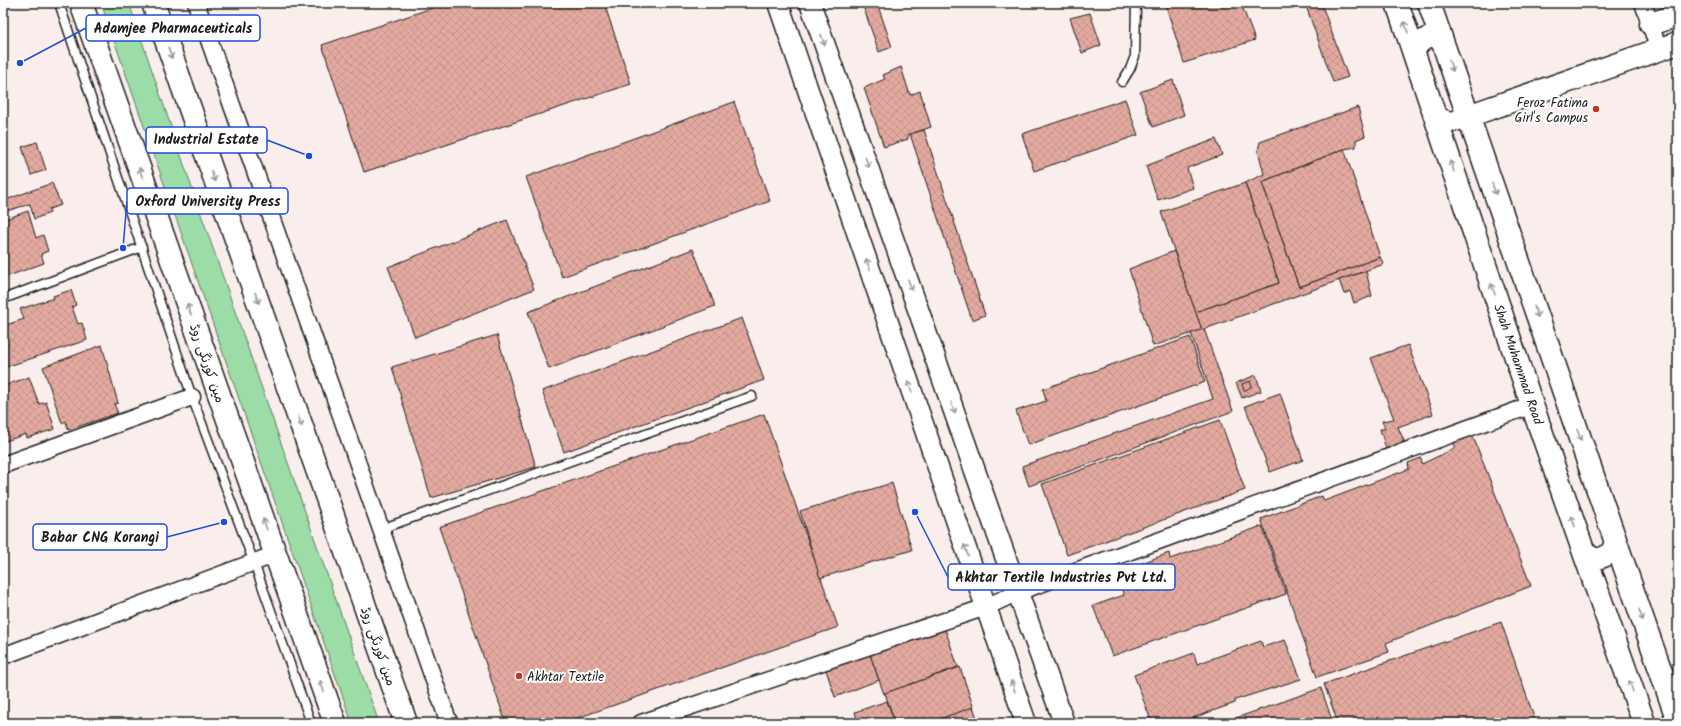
<svg xmlns="http://www.w3.org/2000/svg" width="1681" height="726" font-family="Kalam,'Playpen Sans Arabic',sans-serif">
	<style>
		.green { fill: #9cdda7; stroke: #5c7c62 }
		.building { fill: url(#building-cross-hatch); stroke: #1c1c1c }
		.lines { fill: none; stroke-linecap: round; stroke-linejoin: round }
		.service-casing { stroke: #1c1c1c; stroke-width: 11 }
		.minor-casing { stroke: #1c1c1c; stroke-width: 19 }
		.tertiary-casing { stroke: #1c1c1c; stroke-width: 23 }
		.secondary-casing { stroke: #1c1c1c; stroke-width: 25 }
		.primary-casing { stroke: #1c1c1c; stroke-width: 25 }
		.service { stroke: #fff; stroke-width: 8 }
		.minor { stroke: #fff; stroke-width: 16 }
		.tertiary { stroke: #fff; stroke-width: 20 }
		.secondary { stroke: #fff; stroke-width: 22 }
		.primary { stroke: #fff; stroke-width: 22 }
		.oneway { stroke: #999 }
		.poi-dot { fill: #c8321e; stroke: #fff; stroke-width: 1.5 }
		.labels { text-anchor: middle; stroke-width: 4; stroke-linejoin: round; paint-order: stroke }
		.poi-label { font-size: 13px; fill: #1c1c1c; stroke: #fff; text-anchor: end }
		.street-label { font-size: 13px; fill: #1c1c1c; stroke: #fff }
		.leader { fill: none; stroke: #1d4ed8; stroke-width: 1.5 }
		.callout-dot { fill: #1d4ed8; stroke: #fff; stroke-width: 1.5 }
		.callout { fill: #fff; stroke: #1d4ed8; stroke-width: 1.5 }
		.callout-label { font-size: 14px; text-anchor: middle; font-weight: bold; fill: #1c1c1c }
	</style>
	<defs>
		<pattern id="building-cross-hatch" width="8" height="8" patternUnits="userSpaceOnUse"><rect width="8" height="8" fill="#e4aaa0"/><path d="M0 0l8 8M0 8l8-8" fill="none" stroke="#c39289"/></pattern>
	</defs>
	<rect width="100%" height="100%" fill="#faeeec"/>
	<filter id="ink" filterUnits="userSpaceOnUse"><feTurbulence type="fractalNoise" baseFrequency=".025" numOctaves="2"/><feDisplacementMap in="SourceGraphic" scale="8" xChannelSelector="R" yChannelSelector="G"/><feConvolveMatrix kernelMatrix="1 2 1 2 8 2 1 2 1" color-interpolation-filters="sRGB"/></filter>
	<g filter="url(#ink)">
		<path class="green" d="M 101,3 L 129,3 L 195,197 L 379,723 L 352,723 Z"/>
		<g class="building">
			<path d="M 447,3 L 604,3 L 631,84 L 364,172 L 322,45 Z"/>
			<path d="M 862,3 L 877,3 L 892,47 L 879,52 Z"/>
			<path d="M 1165,3 L 1252,3 L 1242,6 L 1255,40 L 1184,63 Z"/>
			<path d="M 1305,3 L 1321,3 L 1348,77 L 1333,82 Z"/>
			<path d="M 1090,13 L 1101,45 L 1082,53 L 1070,18 Z"/>
			<path d="M 901,67 L 910,95 L 920,91 L 931,127 L 908,135 L 908,139 L 884,147 L 864,88 L 885,79 L 883,75 Z"/>
			<path d="M 1173,80 L 1184,115 L 1153,127 L 1140,92 Z"/>
			<path d="M 1125,99 L 1138,135 L 1034,171 L 1022,134 Z"/>
			<path d="M 734,102 L 770,201 L 562,277 L 526,177 Z"/>
			<path d="M 1358,107 L 1365,136 L 1356,140 L 1356,147 L 1344,149 L 1262,182 L 1299,287 L 1380,257 L 1384,264 L 1202,330 L 1195,312 L 1279,283 L 1245,183 L 1264,174 L 1258,150 L 1260,142 Z"/>
			<path d="M 924,130 L 985,315 L 972,320 L 910,134 Z"/>
			<path d="M 1216,139 L 1222,155 L 1187,168 L 1193,188 L 1158,200 L 1146,166 Z"/>
			<path d="M 37,142 L 46,170 L 31,175 L 22,147 Z"/>
			<path d="M 1344,149 L 1380,257 L 1299,287 L 1262,182 Z"/>
			<path d="M 52,183 L 61,205 L 49,209 L 50,213 L 34,219 L 30,204 L 3,212 L 3,201 Z"/>
			<path d="M 1245,183 L 1279,283 L 1195,312 L 1161,212 Z"/>
			<path d="M 28,211 L 36,238 L 43,235 L 48,251 L 41,254 L 44,263 L 3,278 L 3,220 Z"/>
			<path d="M 507,220 L 534,289 L 415,337 L 388,267 Z"/>
			<path d="M 693,249 L 715,306 L 549,369 L 528,312 Z"/>
			<path d="M 1174,251 L 1202,330 L 1153,346 L 1129,269 Z"/>
			<path d="M 1366,271 L 1372,296 L 1354,303 L 1350,291 L 1344,294 L 1339,280 Z"/>
			<path d="M 71,290 L 76,305 L 72,307 L 78,324 L 82,323 L 87,340 L 3,368 L 3,325 L 3,326 L 24,319 L 20,309 L 54,298 L 53,296 Z"/>
			<path d="M 742,318 L 764,380 L 564,452 L 542,391 Z"/>
			<path d="M 1204,329 L 1233,411 L 1029,486 L 1022,466 L 1213,399 L 1191,333 Z"/>
			<path d="M 497,335 L 536,467 L 431,498 L 392,367 Z"/>
			<path d="M 1190,337 L 1205,382 L 1028,445 L 1016,411 L 1046,401 L 1043,389 Z"/>
			<path d="M 102,345 L 118,403 L 114,404 L 118,413 L 68,430 L 66,421 L 62,423 L 43,367 Z"/>
			<path d="M 1408,345 L 1433,414 L 1398,427 L 1404,441 L 1386,449 L 1380,429 L 1385,429 L 1382,421 L 1394,419 L 1371,358 Z"/>
			<path d="M 1256,375 L 1261,391 L 1242,398 L 1236,383 Z"/>
			<path d="M 29,377 L 39,404 L 46,402 L 55,429 L 27,438 L 26,434 L 3,442 L 3,386 Z"/>
			<path d="M 1250,381 L 1252,386 L 1244,391 L 1242,384 Z"/>
			<path d="M 1280,393 L 1303,460 L 1270,472 L 1245,406 Z"/>
			<path d="M 764,414 L 838,627 L 563,723 L 506,723 L 439,527 Z"/>
			<path d="M 1220,420 L 1245,490 L 1067,555 L 1042,484 Z"/>
			<path d="M 1470,435 L 1474,439 L 1531,586 L 1386,643 L 1389,652 L 1317,677 L 1261,519 L 1322,496 L 1324,501 L 1409,469 L 1408,463 L 1421,458 L 1422,464 L 1455,448 L 1454,443 Z"/>
			<path d="M 892,483 L 912,550 L 820,578 L 800,511 Z"/>
			<path d="M 1262,526 L 1286,594 L 1112,656 L 1093,606 L 1124,595 L 1115,573 L 1169,553 L 1170,559 Z"/>
			<path d="M 1501,622 L 1536,723 L 1338,723 L 1324,684 Z"/>
			<path d="M 944,626 L 958,667 L 884,694 L 869,652 Z"/>
			<path d="M 1285,640 L 1301,679 L 1235,700 L 1235,703 L 1179,723 L 1152,723 L 1134,675 L 1194,653 L 1197,664 L 1261,641 L 1263,647 Z"/>
			<path d="M 869,652 L 879,680 L 835,697 L 825,667 Z"/>
			<path d="M 960,667 L 974,709 L 933,723 L 895,723 L 885,693 Z"/>
			<path d="M 1321,688 L 1333,723 L 1222,723 Z"/>
			<path d="M 887,701 L 895,723 L 858,723 L 855,712 Z"/>
			<path d="M 973,707 L 979,723 L 928,723 Z"/>
		</g>
		<g class="lines">
			<defs>
				<g id="service">
					<path d="M 59,3 L 192,397 L 254,563 L 311,723"/>
					<path d="M 1122,82 L 1130,69 L 1135,56 L 1136,3"/>
					<path d="M 3,299 L 142,247"/>
					<path d="M 381,529 L 752,396"/>
				</g>
				<g id="minor">
					<path d="M 196,3 L 449,723"/>
					<path d="M 1643,3 L 1659,50"/>
					<path d="M 3,465 L 192,397"/>
					<path d="M 3,656 L 276,554"/>
					<path d="M 641,723 L 986,607 L 1018,592 L 1532,405"/>
				</g>
				<g id="tertiary">
					<path d="M 778,3 L 1026,723"/>
					<path d="M 810,3 L 1064,723"/>
					<path d="M 1414,52 C 1419,43 1423,38 1433,36 L 1443,42"/>
					<path d="M 1433,111 C 1441,122 1453,125 1463,117 L 1466,107"/>
					<path d="M 1583,549 L 1591,557 C 1606,561 1616,551 1614,536"/>
				</g>
				<g id="secondary">
					<path d="M 1397,3 L 1532,405 L 1644,723"/>
					<path d="M 1429,3 L 1678,721"/>
					<path d="M 1651,24 L 1678,15"/>
					<path d="M 1468,116 L 1678,43"/>
				</g>
				<g id="primary">
					<path d="M 81,3 L 335,723"/>
					<path d="M 153,3 L 406,723"/>
				</g>
			</defs>
			<use href="#service" class="service-casing"/>
			<use href="#minor" class="minor-casing"/>
			<use href="#tertiary" class="tertiary-casing"/>
			<use href="#secondary" class="secondary-casing"/>
			<use href="#primary" class="primary-casing"/>
			<use href="#service" class="service"/>
			<use href="#minor" class="minor"/>
			<use href="#tertiary" class="tertiary"/>
			<use href="#secondary" class="secondary"/>
			<use href="#primary" class="primary"/>
		</g>
		<defs><path id="oneway-shaft" d="M-6 0H5M1.5-3L5.5 0L1.5 3" fill="none" stroke-width="1.6" stroke-linecap="round" stroke-linejoin="round"/></defs>
		<g class="oneway">
			<use href="#oneway-shaft" transform="translate(1406 27) rotate(-110)"/>
			<use href="#oneway-shaft" transform="translate(823 40) rotate(71)"/>
			<use href="#oneway-shaft" transform="translate(170 53) rotate(71)"/>
			<use href="#oneway-shaft" transform="translate(1451 66) rotate(71)"/>
			<use href="#oneway-shaft" transform="translate(867 162) rotate(71)"/>
			<use href="#oneway-shaft" transform="translate(1452 166) rotate(-109)"/>
			<use href="#oneway-shaft" transform="translate(141 173) rotate(-109)"/>
			<use href="#oneway-shaft" transform="translate(213 176) rotate(71)"/>
			<use href="#oneway-shaft" transform="translate(1494 189) rotate(71)"/>
			<use href="#oneway-shaft" transform="translate(868 264) rotate(-109)"/>
			<use href="#oneway-shaft" transform="translate(910 285) rotate(71)"/>
			<use href="#oneway-shaft" transform="translate(1493 289) rotate(-109)"/>
			<use href="#oneway-shaft" transform="translate(257 298) rotate(71)"/>
			<use href="#oneway-shaft" transform="translate(189 309) rotate(-109)"/>
			<use href="#oneway-shaft" transform="translate(1536 312) rotate(71)"/>
			<use href="#oneway-shaft" transform="translate(910 387) rotate(-109)"/>
			<use href="#oneway-shaft" transform="translate(953 408) rotate(71)"/>
			<use href="#oneway-shaft" transform="translate(300 421) rotate(71)"/>
			<use href="#oneway-shaft" transform="translate(1579 435) rotate(71)"/>
			<use href="#oneway-shaft" transform="translate(1573 521) rotate(-109)"/>
			<use href="#oneway-shaft" transform="translate(265 524) rotate(-109)"/>
			<use href="#oneway-shaft" transform="translate(966 550) rotate(-109)"/>
			<use href="#oneway-shaft" transform="translate(1641 615) rotate(71)"/>
			<use href="#oneway-shaft" transform="translate(322 686) rotate(-109)"/>
			<use href="#oneway-shaft" transform="translate(1013 686) rotate(-109)"/>
			<use href="#oneway-shaft" transform="translate(1631 686) rotate(-109)"/>
		</g>
	</g>
	<g class="poi-dot">
		<circle cx="1596" cy="109" r="4"/>
		<circle cx="519" cy="676" r="4"/>
	</g>
	<g class="labels">
		<g class="poi-label">
			<text x="1588" y="107">Feroz Fatima<tspan x="1588" dy="15">Girl's Campus</tspan></text>
			<text x="527" y="681" text-anchor="start">Akhtar Textile</text>
		</g>
		<g class="street-label">
			<text transform="translate(208 363) rotate(71)" y="5">مین کورنگی روڈ</text>
			<text transform="translate(1519 364) rotate(71)" y="5">Shah Muhammad Road</text>
			<text transform="translate(379 646) rotate(71)" y="5">مین کورنگی روڈ</text>
		</g>
	</g>
	<path class="leader" d="M20 63L86 28M309 156L267 140M123 248L127 201M224 522L167 537M915 512L948 577"/>
	<g class="callout-dot">
		<circle cx="20" cy="63" r="4"/>
		<circle cx="309" cy="156" r="4"/>
		<circle cx="123" cy="248" r="4"/>
		<circle cx="224" cy="522" r="4"/>
		<circle cx="915" cy="512" r="4"/>
	</g>
	<g class="callout">
		<rect x="86" y="15" width="174" height="26" rx="4"/>
		<rect x="146" y="127" width="121" height="26" rx="4"/>
		<rect x="127" y="188" width="161" height="26" rx="4"/>
		<rect x="33" y="524" width="134" height="26" rx="4"/>
		<rect x="948" y="564" width="227" height="26" rx="4"/>
	</g>
	<g class="callout-label">
		<text x="173" y="33">Adamjee Pharmaceuticals</text>
		<text x="206" y="144">Industrial Estate</text>
		<text x="208" y="206">Oxford University Press</text>
		<text x="100" y="542">Babar CNG Korangi</text>
		<text x="1061" y="582">Akhtar Textile Industries Pvt Ltd.</text>
	</g>
	<rect width="1681" height="726" fill="none" stroke="#fff" stroke-width="16"/>
	<rect x="8" y="8" width="1665" height="710" fill="none" stroke="#1c1c1c" stroke-width="1.5" filter="url(#ink)"/>
</svg>
